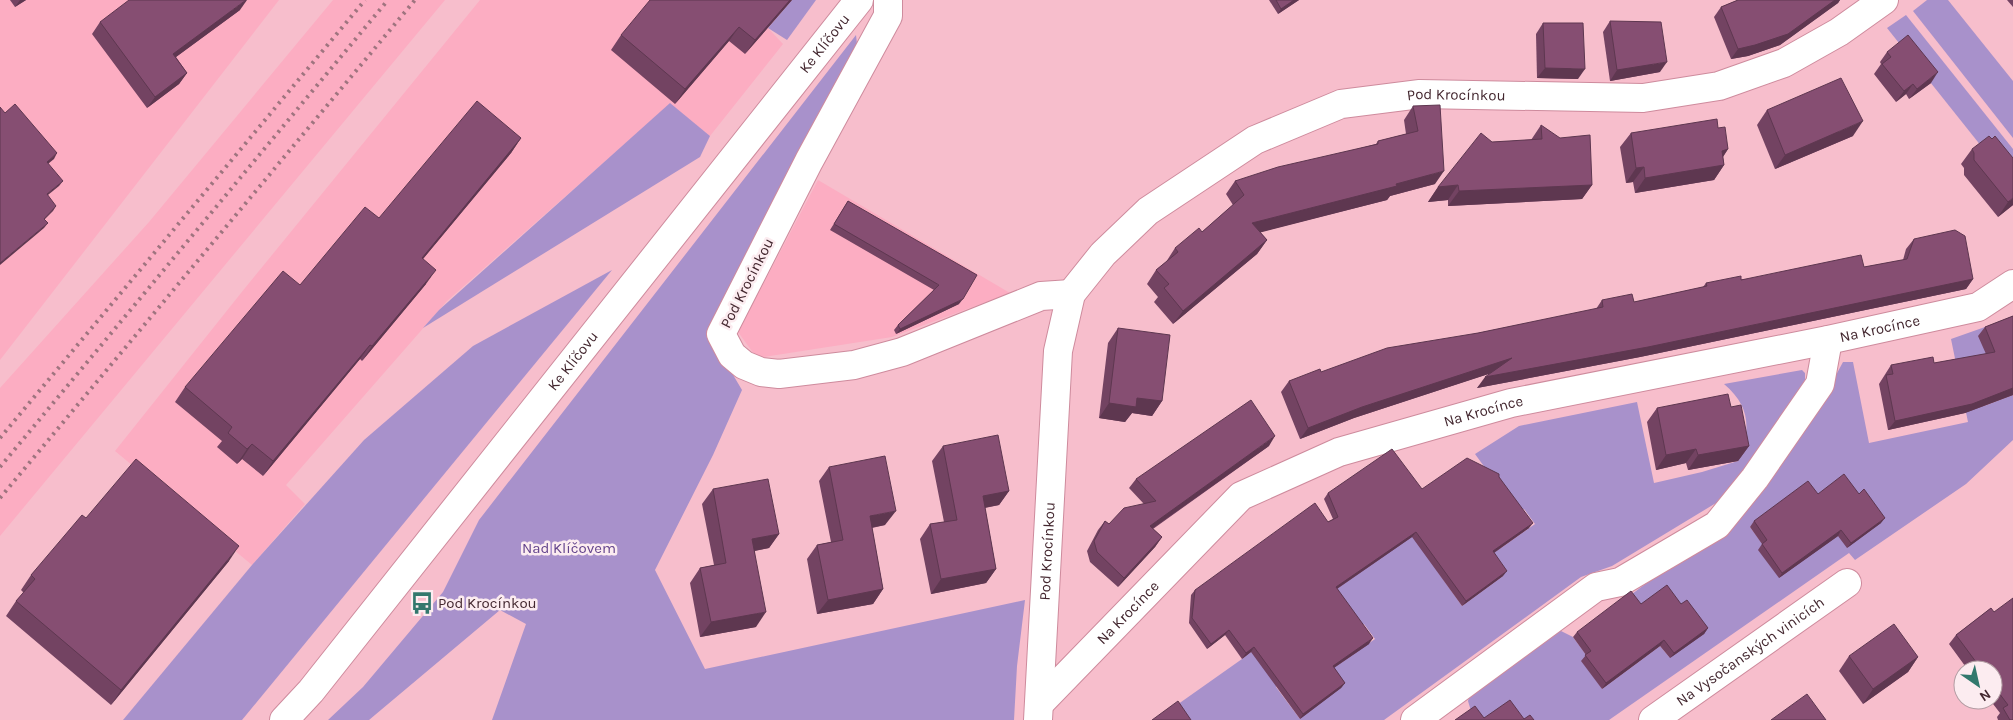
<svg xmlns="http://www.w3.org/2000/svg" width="2013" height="720" font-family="Karla,sans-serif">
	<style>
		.built { fill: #fcadc2 }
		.green { fill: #a891cb; fill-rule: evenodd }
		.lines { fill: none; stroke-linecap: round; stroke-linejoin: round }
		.minor-casing { stroke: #ce8b9d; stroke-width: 30 }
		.minor { stroke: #fff; stroke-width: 28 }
		.rail { stroke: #9f747f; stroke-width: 4; stroke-dasharray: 2.5 5; stroke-linecap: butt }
		.wall { fill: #734362 }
		.shaded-wall { fill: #5e3750 }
		.building { fill: #864e72; stroke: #5e3750 }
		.labels { text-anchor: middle; stroke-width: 5; stroke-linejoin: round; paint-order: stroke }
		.street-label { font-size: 15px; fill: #43272f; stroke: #fcecf0 }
		.park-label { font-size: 15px; fill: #63438c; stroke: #fcecf0 }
		.poi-label { font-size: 15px; fill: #43272f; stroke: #fcecf0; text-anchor: start }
	</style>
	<rect width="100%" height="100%" fill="#f7becc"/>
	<g class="built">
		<path d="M 0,0 L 279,0 L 0,360 Z"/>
		<path d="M 333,0 L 445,0 L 0,536 L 0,388 L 149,222 Z"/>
		<path d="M 480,0 L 792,0 L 768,28 L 783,44 L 710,136 L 670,104 L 447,301 L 286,485 L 305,504 L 252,565 L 115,451 L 241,293 Z"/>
		<path d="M 818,180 L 1010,293 L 892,337 L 757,358 L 738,332 Z"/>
	</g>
	<g class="green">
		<path d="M 792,0 L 816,0 L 787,40 L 768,28 Z"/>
		<path d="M 1927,0 L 1948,0 L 2013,81 L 2013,138 L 1913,11 Z"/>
		<path d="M 1906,15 L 2013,149 L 2013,186 L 1887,28 Z"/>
		<path d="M 856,35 L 858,53 L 707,331 L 742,390 L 713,455 L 655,570 L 705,669 L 1025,600 L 1017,666 L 1014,720 L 492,720 L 526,624 L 500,610 L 369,720 L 328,720 L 363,687 L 443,592 L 479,520 Z"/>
		<path d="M 670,103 L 710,136 L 700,157 L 423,328 L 439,310 Z"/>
		<path d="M 612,270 L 242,720 L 123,720 L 252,565 L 364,440 L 473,346 Z"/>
		<path d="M 2002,321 L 1987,356 L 1984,406 L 2013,395 L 2013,440 L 1966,484 L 1855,560 L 1849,553 L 1609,720 L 1486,720 L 1471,711 L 1468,701 L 1472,688 L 1557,629 L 1573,637 L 1587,656 L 1602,689 L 1660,646 L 1670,658 L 1628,597 L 1668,567 L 1814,416 L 1843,362 L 1853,362 L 1869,443 L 1968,422 L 1951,339 ZM 1814,499 L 1764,546 L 1750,527 Z"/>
		<path d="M 1802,370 L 1805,373 L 1805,380 L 1786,412 L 1750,462 L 1716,503 L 1612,566 L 1581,577 L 1384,720 L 1183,720 L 1174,707 L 1242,659 L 1277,632 L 1276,687 L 1300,719 L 1320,658 L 1341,663 L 1375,639 L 1364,624 L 1358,628 L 1332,592 L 1437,516 L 1437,571 L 1462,606 L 1503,576 L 1480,543 L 1501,548 L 1535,524 L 1524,509 L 1518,513 L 1475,454 L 1519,426 L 1637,402 L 1654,483 L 1702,472 L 1738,461 C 1751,430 1751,407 1724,384 Z"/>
	</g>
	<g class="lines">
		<defs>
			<g id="minor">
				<path d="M 888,0 L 888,16 L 809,161 L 721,334 L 732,355 L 744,365 L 761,372 L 779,374 L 854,365 L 902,352 L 1041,296 L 1071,294"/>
				<path id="s1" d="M 1040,703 L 1241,496 L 1339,452 L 1511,403 L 1828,340 L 1978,307 L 2013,284"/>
				<path id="s2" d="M 284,720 L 311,691 L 859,0"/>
				<path id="s3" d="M 1038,720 L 1058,351 L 1071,294 L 1103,254 L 1148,211 L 1255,140 L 1341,104 L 1420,94 L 1643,98 L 1719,86 L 1784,63 L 1839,32 L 1884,0"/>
				<path d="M 1415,720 L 1596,587 L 1620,582 L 1717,525 L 1755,478 L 1820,384 L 1828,340"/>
				<path id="s4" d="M 1653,720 L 1847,583"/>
			</g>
		</defs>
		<use href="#minor" class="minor-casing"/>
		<use href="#minor" class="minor"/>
		<g class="rail">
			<path d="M 0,438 L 365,0"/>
			<path d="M 0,467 L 388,0"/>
			<path d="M 0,498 L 415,0"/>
		</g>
	</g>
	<g class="wall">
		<path d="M 10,0 L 26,0 L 15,7 Z"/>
		<path d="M 792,0 L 745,54 L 729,41 L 675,104 L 611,50 L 621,35 Z"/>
		<path d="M 1269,0 L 1299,0 L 1278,14 Z"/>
		<path d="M 1738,0 L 1840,0 L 1838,3 L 1780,45 L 1748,56 L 1731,59 L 1714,17 L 1721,7 Z"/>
		<path d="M 2007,0 L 2013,0 L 2013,7 Z"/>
		<path d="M 240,10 L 176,57 L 187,73 L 179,84 L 147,108 L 92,34 L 100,22 Z"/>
		<path d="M 1610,21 L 1660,72 L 1610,81 L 1603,32 Z"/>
		<path d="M 1543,23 L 1578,79 L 1537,78 L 1536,34 Z"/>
		<path d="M 1887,52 L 1931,83 L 1909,99 L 1906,94 L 1896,102 L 1874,74 L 1881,64 L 1880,62 Z"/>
		<path d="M 1413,106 L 1435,184 L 1390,196 L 1387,200 L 1260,232 L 1267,240 L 1257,254 L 1173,324 L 1154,302 L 1158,297 L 1147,284 L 1156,270 L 1166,262 L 1175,248 L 1202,232 L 1233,205 L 1226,194 L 1235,181 L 1376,144 L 1378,141 L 1406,134 L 1404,120 Z"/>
		<path d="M 1767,110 L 1853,136 L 1775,169 L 1757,125 Z"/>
		<path d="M 1541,125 L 1592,185 L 1582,199 L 1448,206 L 1448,200 L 1428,202 L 1438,187 L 1492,142 L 1531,140 Z"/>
		<path d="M 1718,128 L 1728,149 L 1723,157 L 1724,165 L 1714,180 L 1635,193 L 1633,182 L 1626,183 L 1620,147 L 1631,133 Z"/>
		<path d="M 521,138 L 511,153 L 423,259 L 426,284 L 362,361 L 360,359 L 263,476 L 242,459 L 237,464 L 217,447 L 222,441 L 175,402 L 185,387 L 300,285 L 379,218 Z"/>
		<path d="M 1972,149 L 2013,205 L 1998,217 L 1964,175 L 1964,168 L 1961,164 Z"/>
		<path d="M 848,201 L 959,304 L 896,334 L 894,330 L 898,325 L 934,290 L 830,230 Z"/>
		<path d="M 1914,239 L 1973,279 L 1966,289 L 1640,357 L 1477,388 L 1491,373 L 1354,418 L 1300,439 L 1281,392 L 1289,381 L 1478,333 L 1596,309 L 1602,300 L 1634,302 L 1703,287 L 1706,283 L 1864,267 L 1903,260 L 1906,249 Z"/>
		<path d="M 2013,316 L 2013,395 L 1965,413 L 1888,430 L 1879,384 L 1891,365 L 1934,363 L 1986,354 L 1978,336 L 1985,327 Z"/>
		<path d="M 1118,328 L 1162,401 L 1152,416 L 1132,413 L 1125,422 L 1099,418 L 1108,343 Z"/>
		<path d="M 1731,407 L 1749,446 L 1738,461 L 1688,470 L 1686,463 L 1656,470 L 1647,422 L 1657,408 Z"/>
		<path d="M 943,446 L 1009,491 L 999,505 L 985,508 L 996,569 L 986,583 L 931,594 L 920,539 L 930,524 L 944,522 L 932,461 Z"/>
		<path d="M 1269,446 L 1153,529 L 1162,537 L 1155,547 L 1118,587 L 1090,562 L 1087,551 L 1098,530 L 1105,521 L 1109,524 L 1144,504 L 1129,488 L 1136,479 Z"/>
		<path d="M 829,467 L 885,525 L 872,528 L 883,589 L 873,604 L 817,614 L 807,559 L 817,545 L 831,542 L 819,481 Z"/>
		<path d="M 1499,477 L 1529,528 L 1494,553 L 1503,576 L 1462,606 L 1412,537 L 1337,589 L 1369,644 L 1334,668 L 1345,683 L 1341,688 L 1300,719 L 1251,652 L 1242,659 L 1225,635 L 1207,649 L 1189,623 L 1191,595 L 1195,590 L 1333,519 L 1324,499 L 1328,493 L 1422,489 Z"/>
		<path d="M 713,489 L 779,534 L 769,548 L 755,551 L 756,627 L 700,637 L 690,583 L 700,568 L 714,565 L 702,504 Z"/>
		<path d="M 1818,494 L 1881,523 L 1847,548 L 1838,536 L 1779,578 L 1758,550 L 1762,544 L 1750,527 L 1754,521 Z"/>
		<path d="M 86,518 L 229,561 L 111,705 L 6,616 L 16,601 L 24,593 L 21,590 L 31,575 Z"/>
		<path d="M 1641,604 L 1681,604 L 1708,628 L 1704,634 L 1670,658 L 1660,646 L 1602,689 L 1581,661 L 1586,655 L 1573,637 L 1577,632 Z"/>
		<path d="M 1991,608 L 2013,720 L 1998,720 L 1997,717 L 2000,713 L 1990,700 L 1993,700 L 1993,670 L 1968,670 L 1949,644 L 1956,635 Z"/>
		<path d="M 1849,656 L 1918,657 L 1908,672 L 1863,704 L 1839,671 Z"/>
	</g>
	<g class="shaded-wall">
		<path d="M 20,0 L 26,0 L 15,7 Z"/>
		<path d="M 246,0 L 247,0 L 240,10 L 165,65 L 173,54 Z"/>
		<path d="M 790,0 L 792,0 L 745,54 L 755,40 Z"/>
		<path d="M 1294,0 L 1299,0 L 1278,14 L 1281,9 Z"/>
		<path d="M 1835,0 L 1840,0 L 1838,3 L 1780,45 L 1748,56 L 1731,59 L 1738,49 Z"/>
		<path d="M 739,27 L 729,41 L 675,104 L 685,89 Z"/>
		<path d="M 1667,62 L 1660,72 L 1610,81 L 1617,70 Z"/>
		<path d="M 1545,68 L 1585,69 L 1578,79 L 1537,78 Z"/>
		<path d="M 1938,72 L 1931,83 L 1909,99 L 1917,89 Z"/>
		<path d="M 187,73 L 179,84 L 147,108 L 155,97 Z"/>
		<path d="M 1913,84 L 1906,94 L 1896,102 L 1904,91 Z"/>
		<path d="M 1863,121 L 1853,136 L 1775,169 L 1785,155 Z"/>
		<path d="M 521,138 L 511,153 L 412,272 L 422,258 Z"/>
		<path d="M 1728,149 L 1718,164 L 1722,151 Z"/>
		<path d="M 57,153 L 54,159 L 43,168 L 47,162 Z"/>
		<path d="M 1724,165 L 1714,180 L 1635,193 L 1645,178 Z"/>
		<path d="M 1644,167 L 1633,182 L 1626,183 L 1636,168 Z"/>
		<path d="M 1444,171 L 1435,184 L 1390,196 L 1387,200 L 1243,237 L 1252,223 Z"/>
		<path d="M 63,181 L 59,186 L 43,199 L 47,194 Z"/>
		<path d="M 1458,185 L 1448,200 L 1428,202 L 1438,187 Z"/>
		<path d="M 1592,185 L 1582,199 L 1448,206 L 1459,191 Z"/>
		<path d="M 2013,198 L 2013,205 L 1998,217 L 2008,202 Z"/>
		<path d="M 56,206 L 53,211 L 40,224 L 44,219 Z"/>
		<path d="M 48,223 L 44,228 L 0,265 L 0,263 Z"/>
		<path d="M 1267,240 L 1257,254 L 1173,324 L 1183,311 Z"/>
		<path d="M 436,270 L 426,284 L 362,361 L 372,346 Z"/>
		<path d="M 1973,279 L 1966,289 L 1640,357 L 1477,388 L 1485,377 Z"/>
		<path d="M 963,299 L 959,304 L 896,334 L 900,329 Z"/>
		<path d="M 370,345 L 360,359 L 263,476 L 273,461 Z"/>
		<path d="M 1512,358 L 1504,369 L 1354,418 L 1300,439 L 1308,428 L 1362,407 Z"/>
		<path d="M 2013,388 L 2013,395 L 1965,413 L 1888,430 L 1895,421 Z"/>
		<path d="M 1137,398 L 1162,401 L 1152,416 L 1132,413 L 1125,422 L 1099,418 L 1109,403 Z"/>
		<path d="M 1275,436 L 1269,446 L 1143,535 L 1150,526 Z"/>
		<path d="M 252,444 L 242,459 L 237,464 L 247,449 Z"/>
		<path d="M 1749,446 L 1738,461 L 1688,470 L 1698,455 Z"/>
		<path d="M 1696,449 L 1686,463 L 1656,470 L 1666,455 Z"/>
		<path d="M 1009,491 L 999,505 L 972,510 L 983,496 Z"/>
		<path d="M 896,511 L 885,525 L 859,530 L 870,516 Z"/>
		<path d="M 1885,518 L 1881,523 L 1847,548 L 1851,543 Z"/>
		<path d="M 1533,523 L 1529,528 L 1489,556 L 1493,551 Z"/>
		<path d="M 1841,530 L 1838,536 L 1779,578 L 1782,573 Z"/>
		<path d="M 1416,532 L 1412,537 L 1332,592 L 1336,587 Z"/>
		<path d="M 779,534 L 769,548 L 742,553 L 752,539 Z"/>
		<path d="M 1162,537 L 1155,547 L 1118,587 L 1124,578 Z"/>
		<path d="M 239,546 L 229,561 L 111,705 L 121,690 Z"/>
		<path d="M 996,569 L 986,583 L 931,594 L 941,579 Z"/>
		<path d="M 1507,571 L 1503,576 L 1462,606 L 1466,601 Z"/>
		<path d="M 883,589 L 873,604 L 817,614 L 828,600 Z"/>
		<path d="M 766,612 L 756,627 L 700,637 L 711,622 Z"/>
		<path d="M 1708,628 L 1704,634 L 1670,658 L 1674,653 Z"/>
		<path d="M 1229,630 L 1225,635 L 1207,649 L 1211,644 Z"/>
		<path d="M 1373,638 L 1369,644 L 1329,671 L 1333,666 Z"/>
		<path d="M 1664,640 L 1660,646 L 1602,689 L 1606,683 Z"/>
		<path d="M 1254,647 L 1251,652 L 1242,659 L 1246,653 Z"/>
		<path d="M 1918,657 L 1908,672 L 1863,704 L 1873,689 Z"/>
		<path d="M 1345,683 L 1341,688 L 1300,719 L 1303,714 Z"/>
	</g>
	<g class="building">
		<path d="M 129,0 L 246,0 L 173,54 L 187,73 L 155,97 L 100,22 Z"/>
		<path d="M 650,0 L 790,0 L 755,40 L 739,27 L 685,89 L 621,35 Z"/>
		<path d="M 1276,0 L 1294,0 L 1281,9 Z"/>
		<path d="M 1738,0 L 1835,0 L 1788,34 L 1755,45 L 1738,49 L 1721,7 Z"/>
		<path d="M 1610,21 L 1661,22 L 1667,62 L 1617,70 Z"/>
		<path d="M 1543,23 L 1583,23 L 1585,69 L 1545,68 Z"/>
		<path d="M 1908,35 L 1938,72 L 1917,89 L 1913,84 L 1904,91 L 1882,64 L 1891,57 L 1887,52 Z"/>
		<path d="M 1841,78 L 1863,121 L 1785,155 L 1767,110 Z"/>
		<path d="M 477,101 L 521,138 L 422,258 L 436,270 L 372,346 L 370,345 L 273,461 L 252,444 L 247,449 L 228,433 L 232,427 L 185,387 L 283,271 L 300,285 L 365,207 L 379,218 Z"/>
		<path d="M 15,104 L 57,153 L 47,162 L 63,181 L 47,194 L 56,206 L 44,219 L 48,223 L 0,263 L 0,107 L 5,113 Z"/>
		<path d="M 1440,105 L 1444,171 L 1396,184 L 1397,186 L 1252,223 L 1267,240 L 1183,311 L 1164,288 L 1169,284 L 1156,270 L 1178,252 L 1175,248 L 1199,228 L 1202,232 L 1244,195 L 1235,181 L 1278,167 L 1378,144 L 1378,141 L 1418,131 L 1413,106 Z"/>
		<path d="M 1717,119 L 1718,128 L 1725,127 L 1728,149 L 1722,151 L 1724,165 L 1645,178 L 1644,167 L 1636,168 L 1631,133 Z"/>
		<path d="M 1541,125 L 1560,138 L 1590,135 L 1592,185 L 1459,191 L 1458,185 L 1438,187 L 1481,133 L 1492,142 L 1542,139 Z"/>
		<path d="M 1989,136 L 1992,139 L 1995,136 L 2013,158 L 2013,198 L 2008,202 L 1974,160 L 1974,153 L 1972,149 Z"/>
		<path d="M 848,201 L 977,275 L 963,299 L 900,329 L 898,325 L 939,285 L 834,224 Z"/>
		<path d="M 1955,230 L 1965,236 L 1973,279 L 1648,347 L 1485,377 L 1512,358 L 1362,407 L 1308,428 L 1289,381 L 1320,369 L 1321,372 L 1387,348 L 1478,333 L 1603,307 L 1602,300 L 1632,294 L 1634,302 L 1707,286 L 1706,283 L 1741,276 L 1741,280 L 1861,255 L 1864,267 L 1907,259 L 1914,239 Z"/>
		<path d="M 2013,316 L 2013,388 L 1972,404 L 1895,421 L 1886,375 L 1893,374 L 1891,365 L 1933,357 L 1934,363 L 1995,352 L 1985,327 Z"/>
		<path d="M 1118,328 L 1170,335 L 1162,401 L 1137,398 L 1136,407 L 1109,403 Z"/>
		<path d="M 1728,394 L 1731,407 L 1741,405 L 1749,446 L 1698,455 L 1696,449 L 1666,455 L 1657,408 Z"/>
		<path d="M 1251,400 L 1275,436 L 1150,526 L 1162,537 L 1124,578 L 1097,552 L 1094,541 L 1105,521 L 1109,524 L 1124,508 L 1156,501 L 1136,479 Z"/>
		<path d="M 998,435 L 1009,491 L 983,496 L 996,569 L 941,579 L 930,524 L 957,520 L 943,446 Z"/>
		<path d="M 1392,449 L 1422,489 L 1467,458 L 1499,474 L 1499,477 L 1533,523 L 1493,551 L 1507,571 L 1466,601 L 1416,532 L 1336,587 L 1373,638 L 1333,666 L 1345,683 L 1303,714 L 1254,647 L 1246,653 L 1229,630 L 1211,644 L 1192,618 L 1195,590 L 1315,503 L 1328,522 L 1338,517 L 1328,493 Z"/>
		<path d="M 885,456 L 896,511 L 870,516 L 883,589 L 828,600 L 817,545 L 843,540 L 829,467 Z"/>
		<path d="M 136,459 L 239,546 L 121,690 L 16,601 L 35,579 L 31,575 L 82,515 L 86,518 Z"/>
		<path d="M 1844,474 L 1859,494 L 1864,489 L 1885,518 L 1851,543 L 1841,530 L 1782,573 L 1762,544 L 1767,540 L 1754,521 L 1808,481 L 1818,494 Z"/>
		<path d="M 768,479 L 779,534 L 752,539 L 766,612 L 711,622 L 700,568 L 726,563 L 713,489 Z"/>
		<path d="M 1667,585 L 1681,604 L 1687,600 L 1708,628 L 1674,653 L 1664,640 L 1606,683 L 1585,655 L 1591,651 L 1577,632 L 1631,591 L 1641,604 Z"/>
		<path d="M 2013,598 L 2013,720 L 2010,720 L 2003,708 L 2008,705 L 1993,685 L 1993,670 L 1982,670 L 1956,635 L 1991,608 L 1994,612 Z"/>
		<path d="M 1894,624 L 1918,657 L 1873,689 L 1849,656 Z"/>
		<path d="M 1807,694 L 1826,720 L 1771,720 Z"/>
		<path d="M 1510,700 L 1524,719 L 1530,715 L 1534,720 L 1455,720 L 1475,706 L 1484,718 Z"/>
		<path d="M 1178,701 L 1191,720 L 1152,720 Z"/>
	</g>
	<defs>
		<symbol id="bus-bare" viewBox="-9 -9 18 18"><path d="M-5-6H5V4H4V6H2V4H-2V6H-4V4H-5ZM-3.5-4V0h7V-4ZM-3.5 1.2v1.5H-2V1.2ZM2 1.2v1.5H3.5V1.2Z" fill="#32786d" stroke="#fcecf0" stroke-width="2.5" paint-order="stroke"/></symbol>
	</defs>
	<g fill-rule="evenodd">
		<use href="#bus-bare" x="406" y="587" width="32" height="32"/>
	</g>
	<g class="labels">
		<g class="street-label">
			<text dy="5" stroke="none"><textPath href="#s2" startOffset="866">Ke Klíčovu</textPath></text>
			<text dy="5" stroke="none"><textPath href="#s3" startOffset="879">Pod Krocínkou</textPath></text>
			<text transform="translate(747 283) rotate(-63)" y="5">Pod Krocínkou</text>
			<text dy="5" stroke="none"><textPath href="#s1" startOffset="951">Na Krocínce</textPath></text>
			<text dy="5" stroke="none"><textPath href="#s2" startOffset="461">Ke Klíčovu</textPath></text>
			<text dy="5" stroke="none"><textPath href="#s1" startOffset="546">Na Krocínce</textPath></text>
			<text dy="5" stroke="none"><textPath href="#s3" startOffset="169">Pod Krocínkou</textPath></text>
			<text dy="5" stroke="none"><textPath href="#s1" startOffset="126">Na Krocínce</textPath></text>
			<text dy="5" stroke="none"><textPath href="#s4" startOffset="119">Na Vysočanských vinicích</textPath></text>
		</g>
		<g class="park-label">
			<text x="569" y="553">Nad Klíčovem</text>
		</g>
		<g class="poi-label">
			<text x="438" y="608">Pod Krocínkou</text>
		</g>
	</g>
	<g transform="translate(1978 685) rotate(146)"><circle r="24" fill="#fcecf0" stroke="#b29da3"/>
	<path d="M0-4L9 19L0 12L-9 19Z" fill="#32786d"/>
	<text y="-8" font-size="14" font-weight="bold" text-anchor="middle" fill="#43272f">N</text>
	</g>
</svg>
